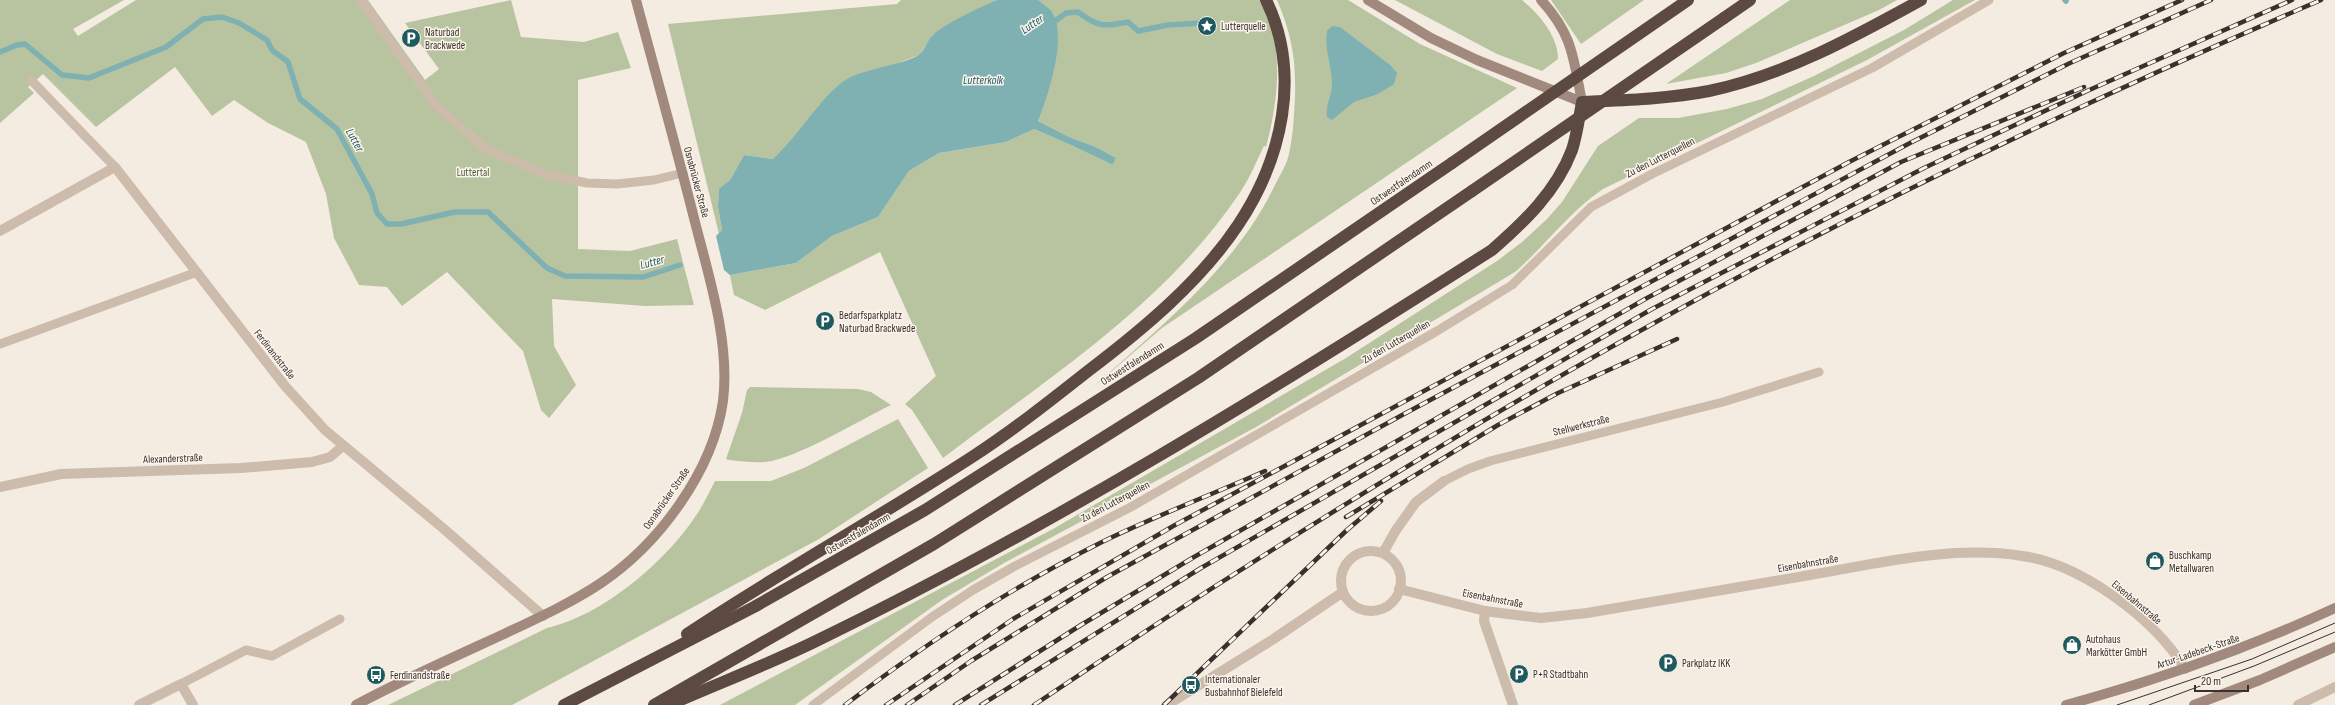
<svg xmlns="http://www.w3.org/2000/svg" width="2335" height="705" font-family="'Sofia Sans Condensed',sans-serif">
	<style>
		.green { fill: #b8c4a0 }
		.water { fill: #7fb0b2 }
		.lines { fill: none; stroke-linecap: round; stroke-linejoin: round }
		.stream { stroke: #7fb0b2; stroke-width: 5.5 }
		.lane { stroke: #cdbbac; stroke-width: 9 }
		.street { stroke: #cdbbac; stroke-width: 10 }
		.secondary { stroke: #a18a7d; stroke-width: 10 }
		.highway { stroke: #5c4a42; stroke-width: 12 }
		.tram { stroke: #3b302b; stroke-width: 1 }
		.rail-casing { stroke: #3b302b; stroke-width: 4.5 }
		.rail { stroke: #fbf5ee; stroke-width: 3; stroke-dasharray: 9; stroke-linecap: butt }
		.highway-bridge { stroke: #5c4a42; stroke-width: 12 }
		.labels { text-anchor: middle; stroke-width: 3; stroke-linejoin: round; paint-order: stroke }
		.poi-label { font-size: 11px; fill: #3b302b; stroke: #fbf5ee; text-anchor: start }
		.street-label { font-size: 11px; fill: #3b302b; stroke: #fbf5ee }
		.park-label { font-size: 11px; fill: #4a5a2e; stroke: #fbf5ee }
		.water-label { font-size: 12px; font-style: italic; fill: #1f5a5e; stroke: #fbf5ee }
	</style>
	<rect width="100%" height="100%" fill="#f4ebe1"/>
	<g class="green">
		<path d="M 0,0 L 124,0 L 73,29 L 78,36 L 136,0 L 368,0 L 425,80 L 439,69 L 405,23 L 511,0 L 521,37 L 584,42 L 618,32 L 631,68 L 578,80 L 578,249 L 630,251 L 677,239 L 694,305 L 645,306 L 552,299 L 554,346 L 576,385 L 549,418 L 541,410 L 523,351 L 447,272 L 402,306 L 387,287 L 359,285 L 334,238 L 326,194 L 306,142 L 268,123 L 234,100 L 212,116 L 175,67 L 96,127 L 43,74 L 28,87 L 34,93 L 0,123 Z"/>
		<path d="M 901,0 L 997,0 L 979,8 L 934,34 L 919,55 L 901,62 L 819,105 L 788,145 L 773,159 L 744,155 L 730,180 L 719,190 L 718,207 L 722,230 L 719,234 L 668,24 L 897,4 Z"/>
		<path d="M 1038,0 L 1260,0 C 1264,9 1269,19 1272,28 C 1282,66 1276,110 1266,147 L 1264,146 C 1256,162 1249,180 1239,194 C 1164,305 1048,378 943,458 L 912,410 L 905,404 L 936,376 L 880,252 L 765,310 L 734,295 L 730,275 L 796,263 L 832,236 L 878,217 L 909,171 L 939,153 L 1006,142 L 1034,129 C 1061,140 1087,151 1113,165 L 1116,158 L 1096,147 L 1069,137 L 1038,121 L 1058,36 L 1054,14 Z"/>
		<path d="M 1277,0 L 1348,0 L 1420,44 L 1517,88 L 1162,328 L 1091,389 C 1158,328 1235,269 1275,185 C 1279,177 1285,167 1288,158 C 1293,139 1294,117 1295,97 C 1296,60 1292,35 1277,0 Z"/>
		<path d="M 1395,0 L 1522,0 C 1539,14 1558,36 1558,59 L 1542,71 L 1497,54 Z"/>
		<path d="M 1551,0 L 1644,0 L 1581,44 Z"/>
		<path d="M 1790,0 L 1897,0 L 1879,10 L 1756,63 L 1726,73 L 1666,84 Z"/>
		<path d="M 1953,0 L 1975,0 L 1867,60 L 1603,189 C 1569,212 1546,245 1515,272 L 1256,427 L 1004,563 L 942,600 L 795,705 L 720,705 L 1053,529 L 1346,358 L 1497,261 L 1522,242 L 1547,219 L 1562,202 L 1598,146 L 1639,118 L 1678,118 L 1727,109 L 1762,99 L 1814,76 L 1904,30 Z"/>
		<path d="M 750,387 L 858,389 L 871,392 L 891,405 C 856,422 808,452 772,461 C 758,464 743,461 729,460 L 726,459 L 742,413 L 747,390 Z"/>
		<path d="M 898,419 L 928,468 L 819,539 L 512,705 L 388,705 L 547,628 C 604,615 668,560 699,511 C 705,501 710,491 715,481 L 771,481 L 804,468 Z"/>
	</g>
	<g class="water">
		<path d="M 997,0 L 1038,0 C 1043,4 1052,10 1054,15 C 1066,42 1048,95 1038,121 L 1069,137 L 1096,147 L 1116,158 L 1113,165 C 1087,152 1061,140 1034,129 L 1006,142 L 939,153 L 909,171 L 878,217 L 832,236 L 796,263 L 730,275 L 724,270 L 716,236 L 722,230 L 718,207 L 719,189 L 730,180 L 744,155 L 773,159 C 798,136 814,106 840,84 C 857,69 896,67 917,56 C 924,52 927,41 933,35 C 944,24 982,6 997,0 Z"/>
		<path d="M 1332,26 L 1340,27 L 1390,65 L 1397,73 L 1394,84 L 1378,94 L 1354,102 L 1332,120 L 1327,117 C 1325,105 1332,96 1332,84 C 1332,66 1324,49 1327,31 Z"/>
	</g>
	<g class="lines">
		<g class="stream">
			<path d="M 2065,0 L 2066,1"/>
			<path d="M 1050,25 L 1066,13 L 1078,12 C 1098,27 1103,27 1128,22 L 1138,31 L 1168,25 L 1202,23"/>
			<path d="M 0,52 L 17,45 L 25,44 L 62,75 L 89,78 L 166,47 L 203,19 L 222,17 L 239,23 L 267,40 L 272,50 L 288,62 L 300,99 L 337,129 L 372,194 L 377,213 L 387,224 L 401,224 L 455,212 L 488,212 L 547,268 L 565,276 L 643,277 L 680,265"/>
		</g>
		<g class="lane">
			<path d="M 361,0 L 434,103 L 483,147 L 544,174 L 587,183 L 617,184 L 654,180 L 683,173"/>
			<path d="M 31,80 L 115,167"/>
			<path d="M 0,344 L 197,272"/>
			<path d="M 1444,481 L 1468,469 L 1490,461 L 1723,402 L 1819,372"/>
			<path d="M 181,684 L 246,650 L 272,656 L 340,619"/>
			<path d="M 813,705 L 932,617 L 973,590 L 1015,566 L 1131,507 L 1437,331 L 1512,285 L 1591,207 L 1652,174 L 1872,68 L 1989,0"/>
		</g>
		<g class="street">
			<path d="M 0,231 L 115,167 L 285,386 L 325,430 L 444,529 L 543,616"/>
			<path d="M 0,487 L 61,474 L 241,468 L 312,462 L 330,457 L 343,446"/>
			<circle cx="1371" cy="581" r="30"/>
			<path d="M 1383,553 L 1396,530 L 1416,502 L 1444,481"/>
			<path d="M 1399,589 L 1485,611 L 1508,614 L 1541,618 L 1587,613 C 1661,600 1736,588 1810,575 C 1879,563 1952,545 2022,556 C 2081,564 2155,619 2185,669"/>
			<path d="M 1485,611 L 1484,621 L 1513,705"/>
			<path d="M 139,705 L 181,684 L 193,705"/>
			<path d="M 1167,705 L 1272,640 L 1343,592"/>
			<path d="M 2298,705 L 2335,687"/>
		</g>
		<g class="secondary">
			<path d="M 1368,0 L 1431,38 L 1477,60 L 1582,102"/>
			<path d="M 1541,0 C 1573,35 1573,57 1582,102"/>
			<path d="M 356,705 C 404,679 454,657 504,634 C 538,618 571,603 601,583 C 659,544 713,471 723,401 C 730,344 710,280 696,226 C 677,150 656,75 636,0"/>
			<path d="M 2066,705 C 2158,680 2248,648 2335,608"/>
			<path d="M 2194,705 L 2260,680 L 2335,647"/>
		</g>
		<g class="highway">
			<path d="M 1724,18 L 1750,0"/>
			<path d="M 687,634 C 780,572 878,518 972,457 C 1012,431 1050,401 1088,371 C 1142,330 1200,282 1238,225 C 1282,159 1302,74 1266,0"/>
			<path d="M 564,705 L 754,607 L 925,510 L 1196,338 L 1452,163"/>
			<path d="M 654,705 L 934,544 L 1198,378 L 1472,191"/>
			<path d="M 669,705 C 717,684 766,665 812,643 C 1048,529 1271,391 1492,250 C 1524,222 1556,192 1572,150 C 1577,135 1579,118 1582,102 C 1625,100 1667,99 1709,91 C 1785,75 1854,37 1921,0"/>
		</g>
		<g class="tram">
			<path d="M 2117,705 L 2252,659 L 2335,623"/>
			<path d="M 2149,705 L 2254,666 L 2335,632"/>
		</g>
		<defs>
			<g id="rail">
				<path d="M 1346,517 L 1498,425 L 1558,393 L 1677,339"/>
				<path d="M 845,705 C 926,643 1010,588 1102,542 C 1155,516 1211,495 1265,471"/>
				<path d="M 886,705 L 1013,619 L 1175,525 L 1849,162 L 2064,53 L 2182,0"/>
				<path d="M 907,705 L 971,661 L 1107,577 L 1404,414 L 1910,143 L 2070,63 L 2211,0"/>
				<path d="M 955,705 L 1081,625 L 1194,557 L 1647,298 L 1901,162 L 2084,87"/>
				<path d="M 981,705 L 1201,568 L 1652,309 L 1924,168 L 2087,91 L 2292,0"/>
				<path d="M 1034,705 C 1237,569 1443,440 1656,322 C 1871,202 2095,97 2321,0"/>
				<path d="M 1164,705 L 1347,530 L 1381,501"/>
			</g>
		</defs>
		<use href="#rail" class="rail-casing"/>
		<use href="#rail" class="rail"/>
		<g class="highway-bridge">
			<path d="M 1452,163 L 1688,0"/>
			<path d="M 1472,191 L 1724,18"/>
		</g>
	</g>
	<defs>
		<symbol id="sight-disc" viewBox="-11 -11 22 22"><circle r="9.5" fill="#1f5a5e" stroke="#fbf5ee"/><path d="M0-6L1.8-2.2L6-1.7L2.9 1.2L3.7 5.4L0 3.3L-3.7 5.4L-2.9 1.2L-6-1.7L-1.8-2.2Z" fill="#fff"/></symbol>
		<symbol id="parking-disc" viewBox="-11 -11 22 22"><circle r="9.5" fill="#1f5a5e" stroke="#fbf5ee"/><path d="M-3.5-5.5H1a3.5 3.5 0 0 1 0 7H-1V5.5H-3.5ZM-1-3.4V-.6H.8a1.4 1.4 0 0 0 0-2.8Z" fill="#fff"/></symbol>
		<symbol id="shop-disc" viewBox="-11 -11 22 22"><circle r="9.5" fill="#1f5a5e" stroke="#fbf5ee"/><path d="M-5-2.5h2.3a2.7 3.5 0 0 1 5.4 0H5L5.5 6h-11ZM-1.5-2.5h3a1.5 2.3 0 0 0-3 0Z" fill="#fff"/></symbol>
		<symbol id="bus-disc" viewBox="-11 -11 22 22"><circle r="9.5" fill="#1f5a5e" stroke="#fbf5ee"/><path d="M-5-6H5V4H4V6H2V4H-2V6H-4V4H-5ZM-3.5-4V0h7V-4ZM-3.5 1.2v1.5H-2V1.2ZM2 1.2v1.5H3.5V1.2Z" fill="#fff"/></symbol>
	</defs>
	<g fill-rule="evenodd">
		<use href="#sight-disc" x="1196" y="15" width="22" height="22"/>
		<use href="#parking-disc" x="400" y="27" width="22" height="22"/>
		<use href="#parking-disc" x="814" y="310" width="22" height="22"/>
		<use href="#shop-disc" x="2144" y="550" width="22" height="22"/>
		<use href="#shop-disc" x="2061" y="634" width="22" height="22"/>
		<use href="#parking-disc" x="1657" y="652" width="22" height="22"/>
		<use href="#parking-disc" x="1508" y="663" width="22" height="22"/>
		<use href="#bus-disc" x="365" y="664" width="22" height="22"/>
		<use href="#bus-disc" x="1180" y="674" width="22" height="22"/>
	</g>
	<g class="labels">
		<g class="poi-label">
			<text x="1221" y="30">Lutterquelle</text>
			<text x="425" y="36">Naturbad<tspan x="425" dy="13">Brackwede</tspan></text>
			<text x="839" y="319">Bedarfsparkplatz<tspan x="839" dy="13">Naturbad Brackwede</tspan></text>
			<text x="2169" y="559">Buschkamp<tspan x="2169" dy="13">Metallwaren</tspan></text>
			<text x="2086" y="643">Autohaus<tspan x="2086" dy="13">Markötter GmbH</tspan></text>
			<text x="1682" y="667">Parkplatz IKK</text>
			<text x="1533" y="678">P+R Stadtbahn</text>
			<text x="390" y="679">Ferdinandstraße</text>
			<text x="1205" y="683">Internationaler<tspan x="1205" dy="13">Busbahnhof Bielefeld</tspan></text>
		</g>
		<g class="street-label">
			<text transform="translate(1660 157) rotate(-27)" y="4">Zu den Lutterquellen</text>
			<text transform="translate(697 182) rotate(75)" y="4">Osnabrücker Straße</text>
			<text transform="translate(1401 182) rotate(-34)" y="4">Ostwestfalendamm</text>
			<text transform="translate(1396 341) rotate(-30)" y="4">Zu den Lutterquellen</text>
			<text transform="translate(275 354) rotate(52)" y="4">Ferdinandstraße</text>
			<text transform="translate(1132 363) rotate(-32)" y="4">Ostwestfalendamm</text>
			<text transform="translate(1581 425) rotate(-14)" y="4">Stellwerkstraße</text>
			<text transform="translate(173 458) rotate(-2)" y="4">Alexanderstraße</text>
			<text transform="translate(666 498) rotate(-55)" y="4">Osnabrücker Straße</text>
			<text transform="translate(1115 501) rotate(-28)" y="4">Zu den Lutterquellen</text>
			<text transform="translate(858 533) rotate(-30)" y="4">Ostwestfalendamm</text>
			<text transform="translate(1808 563) rotate(-10)" y="4">Eisenbahnstraße</text>
			<text transform="translate(1493 598) rotate(11)" y="4">Eisenbahnstraße</text>
			<text transform="translate(2137 602) rotate(40)" y="4">Eisenbahnstraße</text>
			<text transform="translate(2198 651) rotate(-19)" y="4">Artur-Ladebeck-Straße</text>
		</g>
		<g class="park-label">
			<text x="473" y="176">Luttertal</text>
		</g>
		<g class="water-label">
			<text transform="translate(1032 24) rotate(-34)" y="4">Lutter</text>
			<text x="983" y="84">Lutterkolk</text>
			<text transform="translate(355 140) rotate(61)" y="4">Lutter</text>
			<text transform="translate(652 262) rotate(-15)" y="4">Lutter</text>
		</g>
	</g>
	<path d="M2195 685v6h53v-6" fill="none" stroke="#3b302b" stroke-width="2"/>
	<text x="2201" y="685" font-size="12" fill="#3b302b" stroke="#fbf5ee" stroke-width="3" paint-order="stroke">20 m</text>
</svg>
